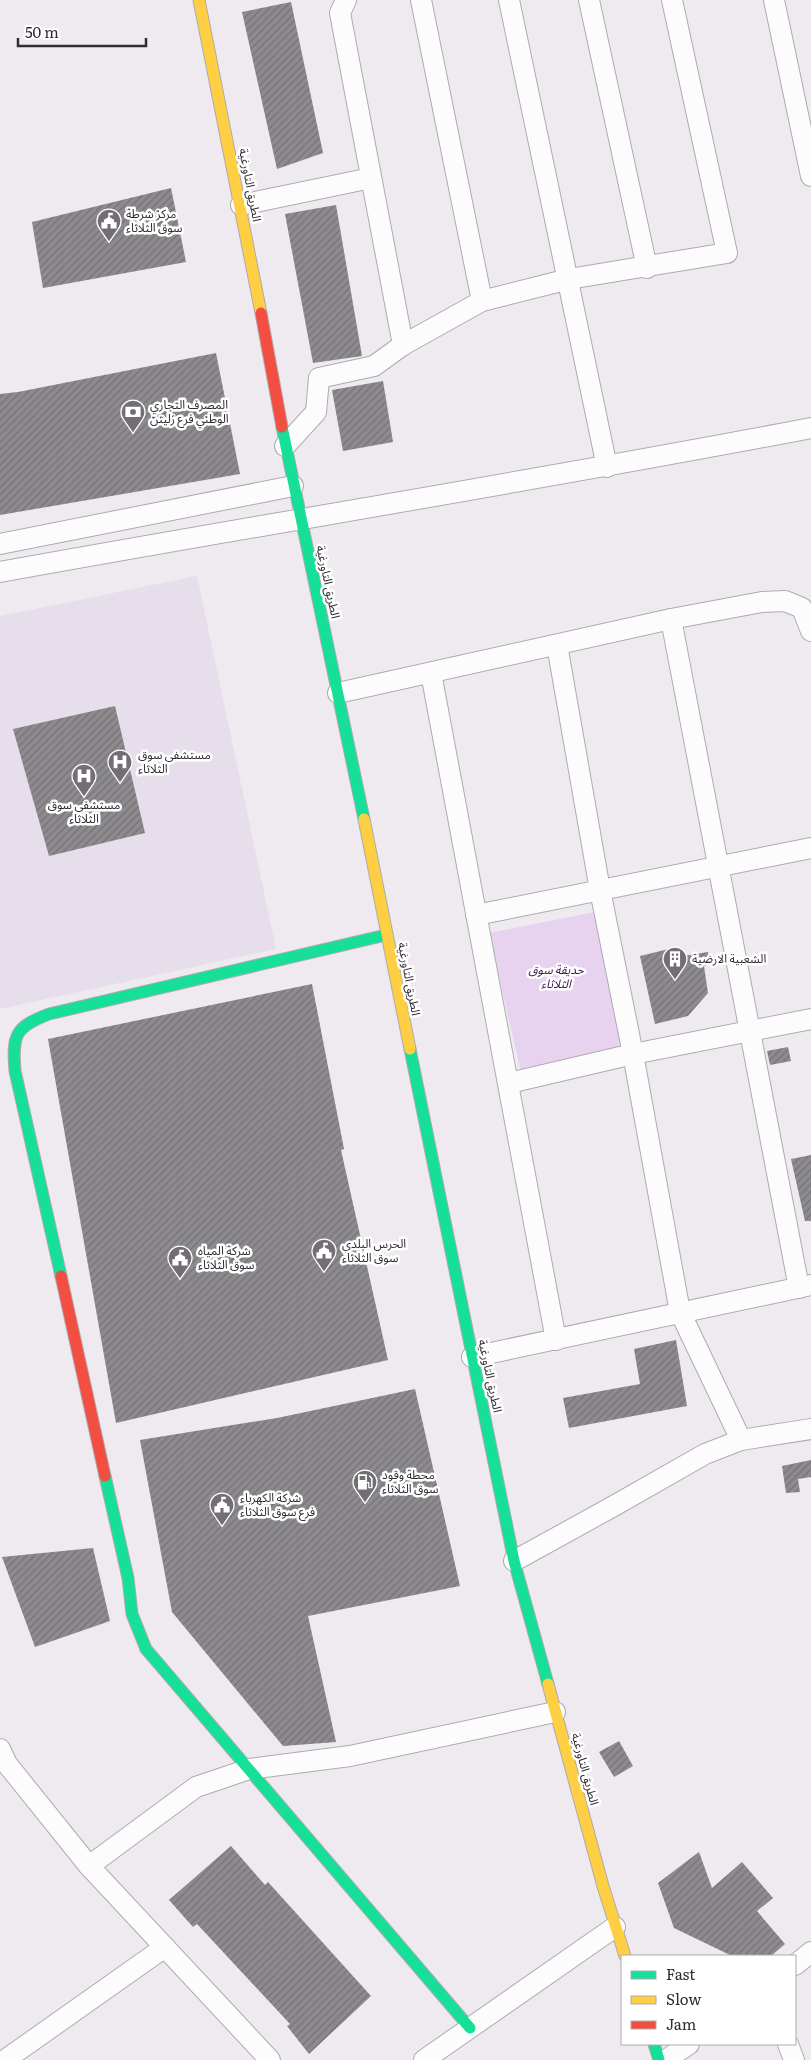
<svg xmlns="http://www.w3.org/2000/svg" width="811" height="2060" font-family="Literata,'Noto Sans Arabic',serif">
	<style>
		.built { fill: #e6deea }
		.garden { fill: #e7d3ef }
		.building { fill: url(#building-hatch) }
		.lines { fill: none; stroke-linecap: round; stroke-linejoin: round }
		.street-casing { stroke: #aeabb0; stroke-width: 22 }
		.fast-casing { stroke: #aeabb0; stroke-width: 13 }
		.slow-casing { stroke: #aeabb0; stroke-width: 13 }
		.jam-casing { stroke: #aeabb0; stroke-width: 13 }
		.street { stroke: #fcfcfd; stroke-width: 20 }
		.fast { stroke: #16e098; stroke-width: 11 }
		.slow { stroke: #ffcf43; stroke-width: 11 }
		.jam { stroke: #f24e42; stroke-width: 11 }
		.labels { text-anchor: middle; stroke-width: 5; stroke-linejoin: round; paint-order: stroke }
		.street-label { font-size: 12px; fill: #2f2c30; stroke: #fff }
		.poi-label { font-size: 12px; fill: #2f2c30; stroke: #fff; text-anchor: start }
		.park-label { font-size: 12px; font-style: italic; fill: #421651; stroke: #fff }
	</style>
	<defs>
		<pattern id="building-hatch" width="6" height="6" patternUnits="userSpaceOnUse" patternTransform="scale(1.25)"><rect width="6" height="6" fill="#8d8b8f"/><path d="M-1 1l2-2M0 6l6-6M5 7l2-2" fill="none" stroke="#747275"/></pattern>
	</defs>
	<rect width="100%" height="100%" fill="#eeeaf0"/>
	<path class="built" d="M 197,576 L 276,949 L 0,1009 L 0,616 Z"/>
	<path class="garden" d="M 600,911 L 627,1053 L 521,1072 L 489,933 Z"/>
	<g class="building">
		<path d="M 291,2 L 323,153 L 277,169 L 242,12 Z"/>
		<path d="M 171,188 L 186,262 L 43,288 L 32,222 Z"/>
		<path d="M 336,205 L 362,356 L 313,363 L 285,214 Z"/>
		<path d="M 216,353 L 240,474 L 0,515 L 0,394 L 18,392 Z"/>
		<path d="M 383,381 L 393,442 L 343,451 L 332,390 Z"/>
		<path d="M 115,706 L 145,833 L 49,856 L 13,729 Z"/>
		<path d="M 673,948 L 676,957 L 708,952 L 711,964 L 704,966 L 708,993 L 688,1016 L 655,1024 L 640,956 Z"/>
		<path d="M 312,984 L 344,1149 L 341,1150 L 388,1360 L 116,1423 L 48,1039 Z"/>
		<path d="M 788,1047 L 791,1061 L 770,1065 L 767,1051 Z"/>
		<path d="M 811,1155 L 811,1221 L 805,1221 L 791,1159 Z"/>
		<path d="M 676,1340 L 687,1406 L 569,1428 L 563,1398 L 640,1384 L 634,1349 Z"/>
		<path d="M 415,1389 L 460,1586 L 308,1616 L 336,1742 L 283,1746 L 172,1612 L 140,1440 L 277,1418 Z"/>
		<path d="M 811,1460 L 811,1477 L 798,1479 L 800,1492 L 786,1493 L 782,1466 Z"/>
		<path d="M 93,1548 L 110,1621 L 35,1647 L 2,1557 Z"/>
		<path d="M 619,1741 L 633,1766 L 614,1777 L 599,1752 Z"/>
		<path d="M 231,1846 L 265,1885 L 268,1882 L 371,1996 L 309,2054 L 287,2026 L 290,2024 L 197,1924 L 193,1927 L 169,1900 Z"/>
		<path d="M 699,1852 L 712,1888 L 742,1862 L 773,1898 L 757,1911 L 785,1944 L 771,1956 L 732,1956 L 674,1928 L 658,1883 Z"/>
	</g>
	<g class="lines">
		<defs>
			<g id="street">
				<path d="M 346,0 L 340,13 L 403,345"/>
				<path d="M 421,0 L 482,301"/>
				<path d="M 509,0 L 607,467"/>
				<path d="M 589,0 L 647,268"/>
				<path d="M 774,0 L 811,176"/>
				<path d="M 241,205 L 371,178"/>
				<path d="M 285,446 L 316,412 L 319,378 L 374,366 L 403,345 L 482,301 L 569,279 L 727,253 L 672,0"/>
				<path d="M 0,544 L 293,486"/>
				<path d="M 0,572 C 270,523 541,480 811,428"/>
				<path d="M 671,619 L 799,1288"/>
				<path d="M 557,645 L 600,890 L 633,1054 L 680,1312 L 741,1440"/>
				<path d="M 431,673 L 556,1340"/>
				<path d="M 338,693 L 671,619 L 762,602 L 785,601 L 802,608 L 811,631"/>
				<path d="M 476,915 L 811,848"/>
				<path d="M 509,1083 L 633,1054 L 811,1019"/>
				<path d="M 472,1357 L 811,1285"/>
				<path d="M 514,1561 L 612,1507 L 705,1454 L 741,1440 L 811,1429"/>
				<path d="M 0,1749 L 7,1764 L 89,1866 L 270,2060"/>
				<path d="M 89,1866 L 196,1787 L 249,1769 L 350,1756 L 555,1712"/>
				<path d="M 795,1965 L 811,1952"/>
				<path d="M 788,2044 L 794,2060"/>
				<path d="M 5,2060 L 165,1947"/>
				<path d="M 424,2060 L 615,1927"/>
				<path d="M 666,2060 L 689,2044"/>
			</g>
			<g id="fast">
				<path d="M 282,427 L 364,819"/>
				<path d="M 410,1049 L 514,1561 L 548,1684"/>
				<path d="M 61,1276 L 15,1071 C 12,1035 15,1027 49,1014 L 386,935"/>
				<path d="M 105,1476 L 128,1578 L 132,1614 L 146,1649 L 470,2028"/>
				<path d="M 654,2044 L 659,2060"/>
			</g>
			<g id="slow">
				<path d="M 199,0 L 261,313"/>
				<path d="M 364,819 L 410,1049"/>
				<path d="M 548,1684 L 603,1886 L 625,1956"/>
			</g>
			<g id="jam">
				<path d="M 261,313 L 282,427"/>
				<path d="M 61,1276 L 105,1476"/>
			</g>
		</defs>
		<use href="#street" class="street-casing"/>
		<use href="#fast" class="fast-casing"/>
		<use href="#slow" class="slow-casing"/>
		<use href="#jam" class="jam-casing"/>
		<use href="#street" class="street"/>
		<use href="#fast" class="fast"/>
		<use href="#slow" class="slow"/>
		<use href="#jam" class="jam"/>
	</g>
	<defs>
		<symbol id="civic-pin" viewBox="-11 -11 22 30"><path d="M0 17L-7.5 6A9.5 9.5 0 1 1 7.5 6Z" fill="#726e73" stroke="#fff"/><path d="M-.6-6.5H3V-4.5H.6V-3L4-1V1h2V6H-6V1h2V-1L-.6-3ZM-1.2 2.5V6h2.4V2.5Z" fill="#fff"/></symbol>
		<symbol id="bank-pin" viewBox="-11 -11 22 30"><path d="M0 17L-7.5 6A9.5 9.5 0 1 1 7.5 6Z" fill="#726e73" stroke="#fff"/><path d="M-6-4H6V4H-6ZM0-2.3a2.3 2.3 0 1 0 0 4.6a2.3 2.3 0 1 0 0-4.6Z" fill="#fff"/></symbol>
		<symbol id="hospital-pin" viewBox="-11 -11 22 30"><path d="M0 17L-7.5 6A9.5 9.5 0 1 1 7.5 6Z" fill="#726e73" stroke="#fff"/><path d="M-5-5h3v3.5h4V-5h3V5h-3V1.5h-4V5h-3Z" fill="#fff"/></symbol>
		<symbol id="building-pin" viewBox="-11 -11 22 30"><path d="M0 17L-7.5 6A9.5 9.5 0 1 1 7.5 6Z" fill="#726e73" stroke="#fff"/><path d="M-4-6H4V6H1V3H-1V6H-4ZM-2.5-4.3h1.7v1.8h-1.7ZM.8-4.3h1.7v1.8H.8ZM-2.5-1h1.7V.8h-1.7ZM.8-1h1.7V.8H.8Z" fill="#fff"/></symbol>
		<symbol id="fuel-pin" viewBox="-11 -11 22 30"><path d="M0 17L-7.5 6A9.5 9.5 0 1 1 7.5 6Z" fill="#726e73" stroke="#fff"/><path d="M-5.5-6h7V0h2V4h1.3V-2.5L3-4.5l.8-.8L6-3V5H2.5V1h-1V6h-7ZM-4.2-4.7v3.2H.2V-4.7Z" fill="#fff"/></symbol>
	</defs>
	<g fill-rule="evenodd">
		<use href="#civic-pin" x="95" y="207" width="28" height="38"/>
		<use href="#bank-pin" x="119" y="398" width="28" height="38"/>
		<use href="#hospital-pin" x="106" y="748" width="28" height="38"/>
		<use href="#hospital-pin" x="70" y="762" width="28" height="38"/>
		<use href="#building-pin" x="661" y="945" width="28" height="38"/>
		<use href="#civic-pin" x="310" y="1237" width="28" height="38"/>
		<use href="#civic-pin" x="166" y="1244" width="28" height="38"/>
		<use href="#fuel-pin" x="351" y="1468" width="28" height="38"/>
		<use href="#civic-pin" x="208" y="1491" width="28" height="38"/>
	</g>
	<g class="labels">
		<g class="street-label">
			<text transform="translate(250 185) rotate(79)" y="4">الطريق التاورغية</text>
			<text transform="translate(328 582) rotate(78)" y="4">الطريق التاورغية</text>
			<text transform="translate(409 979) rotate(79)" y="4">الطريق التاورغية</text>
			<text transform="translate(490 1376) rotate(78)" y="4">الطريق التاورغية</text>
			<text transform="translate(585 1769) rotate(75)" y="4">الطريق التاورغية</text>
		</g>
		<g class="poi-label">
			<text x="126" y="218">مركز شرطة<tspan x="126" dy="14">سوق الثلاثاء</tspan></text>
			<text x="150" y="409">المصرف التجاري<tspan x="150" dy="14">الوطني فرع زليتن</tspan></text>
			<text x="138" y="759">مستشفى سوق<tspan x="138" dy="14">الثلاثاء</tspan></text>
			<text x="84" y="809" text-anchor="middle">مستشفي سوق<tspan x="84" dy="14">الثلاثاء</tspan></text>
			<text x="692" y="963">الشعبية الارضية</text>
			<text x="342" y="1248">الحرس البلدي<tspan x="342" dy="14">سوق الثلاثاء</tspan></text>
			<text x="198" y="1255">شركة المياه<tspan x="198" dy="14">سوق الثلاثاء</tspan></text>
			<text x="382" y="1479">محطة وقود<tspan x="382" dy="14">سوق الثلاثاء</tspan></text>
			<text x="240" y="1502">شركة الكهرباء<tspan x="240" dy="14">فرع سوق الثلاثاء</tspan></text>
		</g>
		<g class="park-label">
			<text x="556" y="974">حديقة سوق<tspan x="556" dy="14">الثلاثاء</tspan></text>
		</g>
	</g>
	<rect x="621" y="1955" width="175" height="90" fill="#ffffff" stroke="#acabac"/>
	<rect x="631" y="1971" width="25" height="8" fill="#16e098" stroke="#acabac"/>
	<text x="666" y="1980" font-size="15" fill="#2f2c30">Fast</text>
	<rect x="631" y="1996" width="25" height="8" fill="#ffcf43" stroke="#acabac"/>
	<text x="666" y="2005" font-size="15" fill="#2f2c30">Slow</text>
	<rect x="631" y="2021" width="25" height="8" fill="#f24e42" stroke="#acabac"/>
	<text x="666" y="2030" font-size="15" fill="#2f2c30">Jam</text>
	<path d="M18 38v8h128v-8" fill="none" stroke="#2f2c30" stroke-width="2.5"/>
	<text x="25" y="38" font-size="15" fill="#2f2c30" stroke="#ffffff" stroke-width="4" paint-order="stroke">50 m</text>
</svg>
